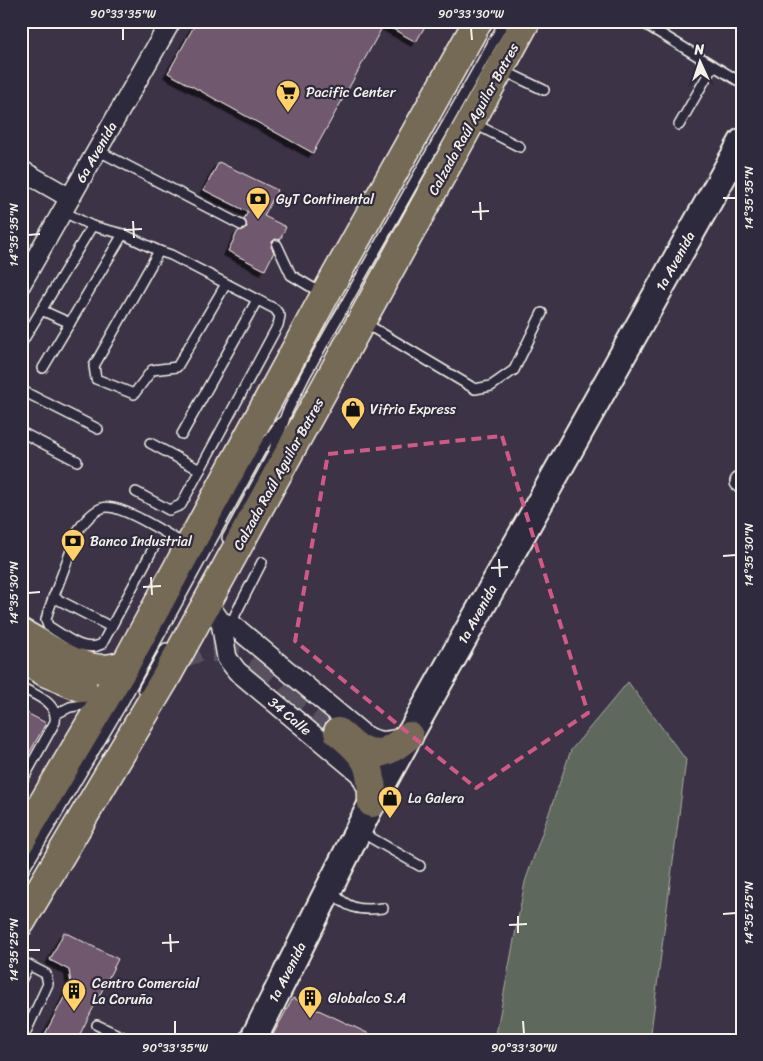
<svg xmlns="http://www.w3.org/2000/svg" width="763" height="1061" font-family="Sriracha,sans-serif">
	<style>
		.green { fill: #5e675b; stroke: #a9aca2 }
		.building { fill: #70596e; stroke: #f4f1e8; filter: url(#shadow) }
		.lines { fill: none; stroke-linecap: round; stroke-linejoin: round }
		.primary-tunnel { stroke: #58505f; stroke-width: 28; stroke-dasharray: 28 14; stroke-linecap: butt }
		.lane-casing { stroke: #f4f1e8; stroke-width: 12 }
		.street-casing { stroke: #f4f1e8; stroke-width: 22 }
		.secondary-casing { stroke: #f4f1e8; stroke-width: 30 }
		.primary-casing { stroke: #f4f1e8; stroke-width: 31 }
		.highway-casing { stroke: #f4f1e8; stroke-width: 31 }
		.lane { stroke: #2f2a3d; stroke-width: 9 }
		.street { stroke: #2f2a3d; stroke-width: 19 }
		.secondary { stroke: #2f2a3d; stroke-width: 26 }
		.primary { stroke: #756a55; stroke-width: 28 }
		.highway { stroke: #756a55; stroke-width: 28 }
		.marked { fill: none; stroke: #d15985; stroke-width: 4; stroke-dasharray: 10 6; stroke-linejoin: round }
		.ticks { fill: none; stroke: #f4f1e8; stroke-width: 2 }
		.labels { text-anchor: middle; stroke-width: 4.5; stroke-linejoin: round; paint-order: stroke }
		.poi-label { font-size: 14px; fill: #f4f1e8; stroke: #2f2a3d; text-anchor: start }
		.street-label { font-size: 14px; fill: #f4f1e8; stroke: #2f2a3d }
		.neatline { fill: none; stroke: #f4f1e8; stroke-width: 2 }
		.ticks-label { font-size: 12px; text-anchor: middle; fill: #f4f1e8 }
	</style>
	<defs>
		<filter id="shadow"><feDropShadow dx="-4.5" dy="4.5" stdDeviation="0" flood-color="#0009"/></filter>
	</defs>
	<rect width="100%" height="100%" fill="#3c3347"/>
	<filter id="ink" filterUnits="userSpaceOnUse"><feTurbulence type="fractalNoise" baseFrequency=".02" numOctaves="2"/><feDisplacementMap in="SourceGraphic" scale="10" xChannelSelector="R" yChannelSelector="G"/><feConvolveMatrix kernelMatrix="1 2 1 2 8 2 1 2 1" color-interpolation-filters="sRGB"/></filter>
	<g filter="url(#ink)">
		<path class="green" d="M 628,682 L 686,760 L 650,1040 L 495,1040 L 525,882 L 571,750 Z"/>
		<g class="building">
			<path d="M 197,21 L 428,21 L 416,42 L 384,24 L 313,153 L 168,73 Z"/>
			<path d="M 219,162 L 277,190 L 264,216 L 286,227 L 280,240 L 275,239 L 272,242 L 271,247 L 274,252 L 265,270 L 228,251 L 238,231 L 244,230 L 247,227 L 246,222 L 244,219 L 248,212 L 204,190 Z"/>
			<path d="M 21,710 L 46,723 L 21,768 Z"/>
			<path d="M 64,932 L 118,959 L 77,1040 L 42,1040 L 71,984 L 69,970 L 50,960 Z"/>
			<path d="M 293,998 L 382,1040 L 270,1040 Z"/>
		</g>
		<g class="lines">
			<path class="primary-tunnel" d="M 99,690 L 118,693 L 136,687 L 156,675 L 184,653 L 198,648 L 218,648 L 240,653 L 265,666 L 338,732"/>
			<defs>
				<g id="lane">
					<path d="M 640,21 L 742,83"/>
					<path d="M 502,70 L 544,90"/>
					<path d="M 473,123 L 520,147"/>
					<path d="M 679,125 L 713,66"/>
					<path d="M 97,150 L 241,225"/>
					<path d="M 62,211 L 92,226 L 123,234 L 159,251 L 171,255 L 275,309 L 280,316 L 278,325 L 181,505 L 169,510 L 136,492"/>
					<path d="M 277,245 L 291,275 L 323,294"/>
					<path d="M 159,251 L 94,366 L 96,379 L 134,394 L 152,370 L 177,367 L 226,284"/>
					<path d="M 41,310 L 70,323"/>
					<path d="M 363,322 L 475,389 L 491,386 L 514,370 L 542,313"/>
					<path d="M 21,344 L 92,226"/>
					<path d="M 43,368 L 123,234"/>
					<path d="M 21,390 L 98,429"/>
					<path d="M 21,432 L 77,461"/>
					<path d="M 182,434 L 257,300"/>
					<path d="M 150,443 L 200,470"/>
					<path d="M 227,538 L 272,455 L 287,412 L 306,374 L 505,21"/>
					<path d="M 155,545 L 102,644 C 83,654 64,635 48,626 L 46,620 L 48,612 L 79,529 C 85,521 92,512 102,508 C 118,501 170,536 187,546"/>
					<path d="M 53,597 L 111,627"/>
					<path d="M 234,626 L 235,615 L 262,562"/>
					<path d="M 21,687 C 36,696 58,702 55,722 L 21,783"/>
					<path d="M 143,689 L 166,648"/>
					<path d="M 56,714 L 70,707 L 95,703"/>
					<path d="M 361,832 L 420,866"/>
					<path d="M 21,875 L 122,704 L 261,450 L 280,423"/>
					<path d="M 331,890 C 346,909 360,911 383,908"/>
					<path d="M 21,961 L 46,974 L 48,984 L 22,1040"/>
					<path d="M 21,980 L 29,965"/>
					<path d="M 97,1025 L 129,1040"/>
				</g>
				<g id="street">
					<path d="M 21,170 L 70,198"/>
					<path d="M 21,284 L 171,21"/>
					<path d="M 740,482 L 742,482"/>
					<path d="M 207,602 L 221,622 L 227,658 L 237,671 L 360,774 L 368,790"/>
					<path d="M 221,622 L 234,626 L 363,734 C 373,740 381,743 393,740"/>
				</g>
				<path id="secondary" d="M 253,1040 L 372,803 L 409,736 L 742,142"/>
				<g id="primary">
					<path d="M 21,633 C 45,646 75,668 102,669 C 109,669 117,667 125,665"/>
					<path d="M 21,658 L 47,673 L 83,688"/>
					<path d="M 338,732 C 368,757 372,764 372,803"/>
					<path d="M 358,748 C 382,759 390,750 409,736"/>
				</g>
				<g id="highway">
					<path d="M 21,840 L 125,665 L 325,295 L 478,21"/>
					<path d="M 21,922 L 165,679 L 526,21"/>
				</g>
			</defs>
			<use href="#lane" class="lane-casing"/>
			<use href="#street" class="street-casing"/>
			<use href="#secondary" class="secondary-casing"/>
			<use href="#primary" class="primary-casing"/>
			<use href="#highway" class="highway-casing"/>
			<use href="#lane" class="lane"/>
			<use href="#street" class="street"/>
			<use href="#secondary" class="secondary"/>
			<use href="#primary" class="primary"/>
			<use href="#highway" class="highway"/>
		</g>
	</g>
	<path class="marked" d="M 502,436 L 588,713 L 476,788 L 295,641 L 328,454 Z"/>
	<path class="ticks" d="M 123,28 L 123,40M 471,28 L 472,40M 723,198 L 736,198M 480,202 L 481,220M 472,212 L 489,211M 133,221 L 134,238M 124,230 L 142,229M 28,235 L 40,234M 723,556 L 736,555M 499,559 L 500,577M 491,568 L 508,567M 151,577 L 152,595M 143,587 L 161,586M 28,593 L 40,592M 723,914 L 736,913M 518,916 L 518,933M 509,925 L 527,924M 170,934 L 171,952M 162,943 L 179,942M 28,950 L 40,950M 175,1021 L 175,1034M 523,1021 L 524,1034"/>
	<defs>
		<symbol id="supermarket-pin" viewBox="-11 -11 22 30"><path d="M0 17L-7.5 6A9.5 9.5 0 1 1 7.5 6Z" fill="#ffd166" stroke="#2f2a3d"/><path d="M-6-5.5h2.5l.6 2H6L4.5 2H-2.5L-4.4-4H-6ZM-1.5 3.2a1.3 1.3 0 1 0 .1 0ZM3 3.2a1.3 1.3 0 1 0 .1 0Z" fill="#111"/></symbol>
		<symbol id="bank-pin" viewBox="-11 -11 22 30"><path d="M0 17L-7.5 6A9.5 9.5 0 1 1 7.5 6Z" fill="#ffd166" stroke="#2f2a3d"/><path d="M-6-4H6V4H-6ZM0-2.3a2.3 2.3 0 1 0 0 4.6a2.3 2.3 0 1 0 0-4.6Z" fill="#111"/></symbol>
		<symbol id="shop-pin" viewBox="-11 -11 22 30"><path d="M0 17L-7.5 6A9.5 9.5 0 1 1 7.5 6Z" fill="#ffd166" stroke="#2f2a3d"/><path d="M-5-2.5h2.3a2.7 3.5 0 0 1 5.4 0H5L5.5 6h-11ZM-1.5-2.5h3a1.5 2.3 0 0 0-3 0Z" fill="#111"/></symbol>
		<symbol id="building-pin" viewBox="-11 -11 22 30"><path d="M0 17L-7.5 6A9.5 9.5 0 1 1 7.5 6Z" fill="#ffd166" stroke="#2f2a3d"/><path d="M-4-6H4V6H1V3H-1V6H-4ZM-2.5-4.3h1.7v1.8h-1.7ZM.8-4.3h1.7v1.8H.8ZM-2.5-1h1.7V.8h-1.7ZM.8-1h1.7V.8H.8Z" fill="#111"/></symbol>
	</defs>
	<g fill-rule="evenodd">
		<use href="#supermarket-pin" x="274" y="78" width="28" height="38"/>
		<use href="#bank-pin" x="244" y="185" width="28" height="38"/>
		<use href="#shop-pin" x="339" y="395" width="28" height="38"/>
		<use href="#bank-pin" x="59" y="527" width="28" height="38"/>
		<use href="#shop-pin" x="376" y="784" width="28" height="38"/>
		<use href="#building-pin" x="60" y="977" width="28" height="38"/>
		<use href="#building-pin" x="296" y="984" width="28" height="38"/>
	</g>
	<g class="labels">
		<g class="poi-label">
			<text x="306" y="97">Pacific Center</text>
			<text x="276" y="204">GyT Continental</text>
			<text x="370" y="414">Vifrio Express</text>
			<text x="90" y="546">Banco Industrial</text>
			<text x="408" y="803">La Galera</text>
			<text x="92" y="988">Centro Comercial<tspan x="92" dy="16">La Coruña</tspan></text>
			<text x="328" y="1003">Globalco S.A</text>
		</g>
		<g class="street-label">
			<text transform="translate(473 119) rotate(-61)" y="5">Calzada Raúl Aguilar Batres</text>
			<text transform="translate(96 152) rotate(-60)" y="5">6a Avenida</text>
			<text transform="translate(675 261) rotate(-61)" y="5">1a Avenida</text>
			<text transform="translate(278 474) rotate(-61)" y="5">Calzada Raúl Aguilar Batres</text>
			<text transform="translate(477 614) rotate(-61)" y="5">1a Avenida</text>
			<text transform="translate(290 716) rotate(40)" y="5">34 Calle</text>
			<text transform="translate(287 972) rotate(-63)" y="5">1a Avenida</text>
		</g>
	</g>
	<rect width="763" height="1061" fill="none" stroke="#2f2a3d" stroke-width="55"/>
	<g transform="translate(700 62) rotate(357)" stroke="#2f2a3d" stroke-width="4" paint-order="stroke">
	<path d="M0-4L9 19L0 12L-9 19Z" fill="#f4f1e8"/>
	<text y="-8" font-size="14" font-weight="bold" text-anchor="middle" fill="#f4f1e8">N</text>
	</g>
	<rect x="28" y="28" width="708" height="1006" class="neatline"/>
	<g class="ticks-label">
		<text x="123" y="18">90°33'35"W</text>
		<text x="471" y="18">90°33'30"W</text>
		<text transform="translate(749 198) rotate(-90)" y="4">14°35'35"N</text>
		<text transform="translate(14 235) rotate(-90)" y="4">14°35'35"N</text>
		<text transform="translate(749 555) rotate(-90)" y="4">14°35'30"N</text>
		<text transform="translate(14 593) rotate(-90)" y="4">14°35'30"N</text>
		<text transform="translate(749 913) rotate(-90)" y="4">14°35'25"N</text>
		<text transform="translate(14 950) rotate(-90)" y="4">14°35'25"N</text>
		<text x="175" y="1052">90°33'35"W</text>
		<text x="524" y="1052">90°33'30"W</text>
	</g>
</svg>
